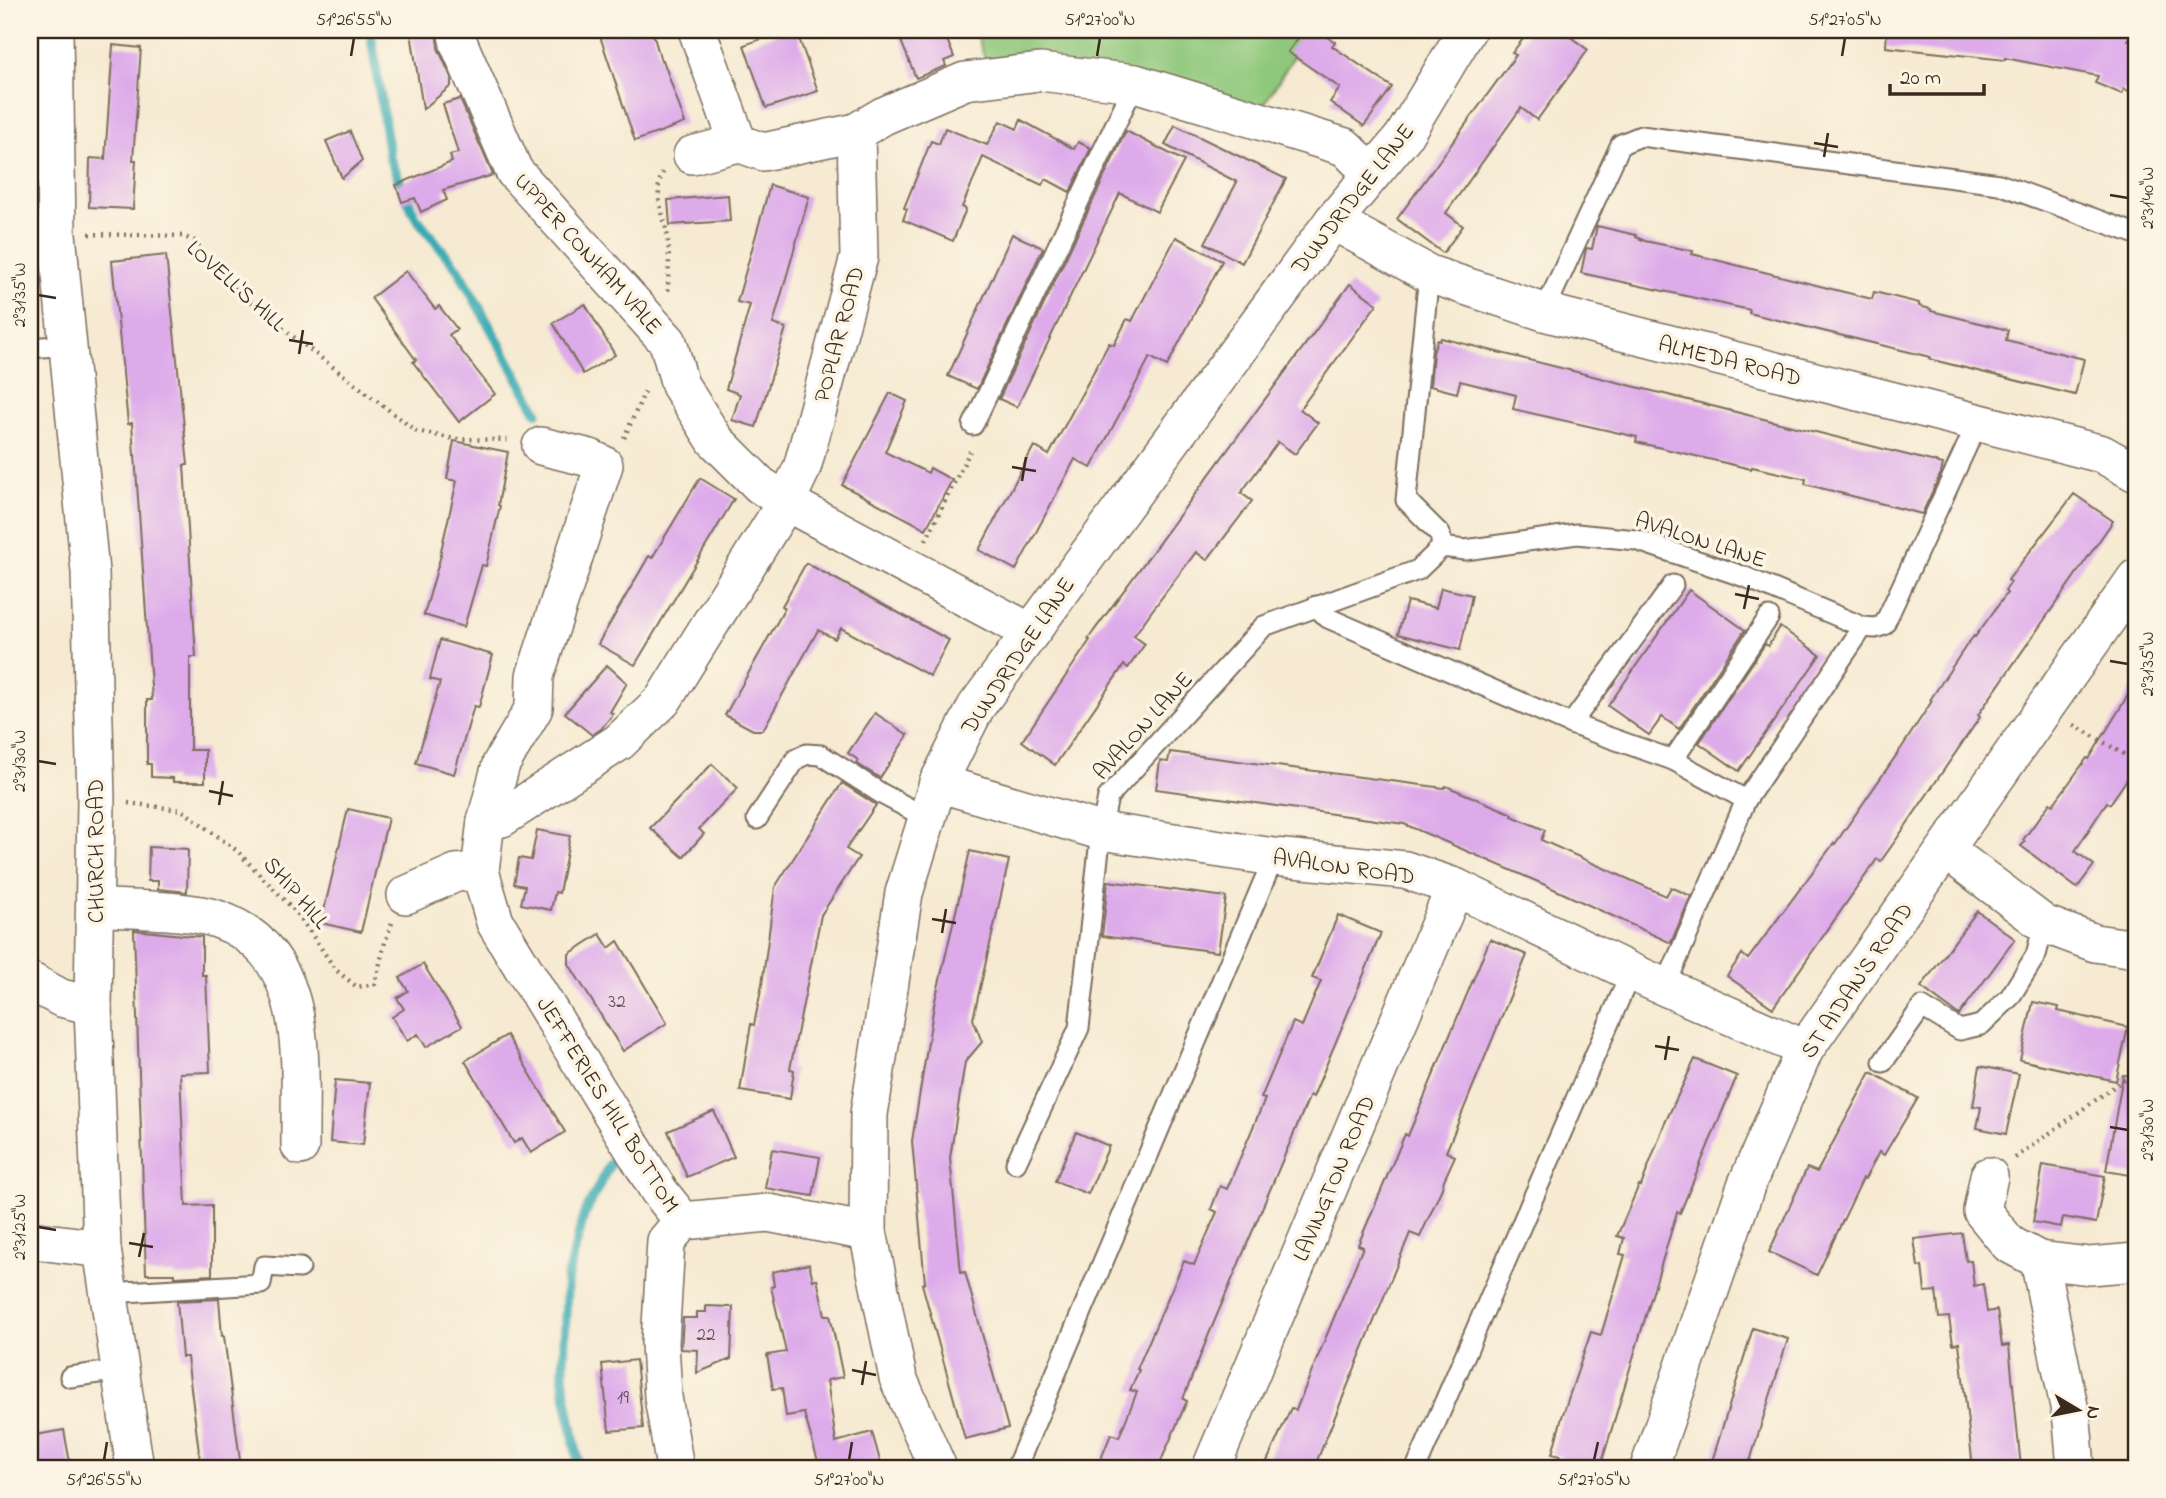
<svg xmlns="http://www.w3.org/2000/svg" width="2166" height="1498" font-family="'Indie Flower',sans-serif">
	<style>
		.green { fill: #8fc87b; stroke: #65794c; stroke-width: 2 }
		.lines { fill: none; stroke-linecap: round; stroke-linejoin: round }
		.stream { stroke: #39abb2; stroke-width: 10 }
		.building { fill: #ddaaea }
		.lane-casing { stroke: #7c6d5d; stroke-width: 23 }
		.street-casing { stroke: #7c6d5d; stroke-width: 40 }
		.path { stroke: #7c6d5d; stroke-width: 4.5; stroke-dasharray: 2 5; stroke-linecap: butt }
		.lane { stroke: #fff; stroke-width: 19 }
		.street { stroke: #fff; stroke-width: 37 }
		.ticks { fill: none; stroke: #3b2a1e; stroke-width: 2.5 }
		.labels { text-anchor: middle; stroke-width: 7; stroke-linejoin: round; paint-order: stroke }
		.number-label { font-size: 19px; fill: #644a51 }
		.street-label { font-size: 23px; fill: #3b2a1e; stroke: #fcf5e5 }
		.neatline { fill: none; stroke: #3b2a1e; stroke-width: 2.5 }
		.ticks-label { font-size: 18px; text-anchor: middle; fill: #3b2a1e }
	</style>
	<rect width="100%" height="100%" fill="#fcf5e5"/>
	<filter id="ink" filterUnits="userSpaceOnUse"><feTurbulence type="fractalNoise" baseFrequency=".0143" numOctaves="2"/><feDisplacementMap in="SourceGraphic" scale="14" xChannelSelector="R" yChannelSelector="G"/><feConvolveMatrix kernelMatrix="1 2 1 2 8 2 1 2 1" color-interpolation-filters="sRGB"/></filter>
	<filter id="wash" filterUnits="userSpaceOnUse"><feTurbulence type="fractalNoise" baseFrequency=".00686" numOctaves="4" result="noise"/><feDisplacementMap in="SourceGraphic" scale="28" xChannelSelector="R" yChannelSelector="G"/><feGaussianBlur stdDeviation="1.57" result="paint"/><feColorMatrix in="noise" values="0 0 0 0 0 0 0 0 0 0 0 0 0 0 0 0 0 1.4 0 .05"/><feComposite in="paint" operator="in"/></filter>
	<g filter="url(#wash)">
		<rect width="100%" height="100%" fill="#f6ead2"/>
		<path class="green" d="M 975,30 L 1310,30 L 1260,111 L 986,62 Z"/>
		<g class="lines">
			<g class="stream">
				<path d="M 371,35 L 390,159 L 415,216 L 459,271 L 537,412"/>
				<path d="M 579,1468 L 563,1379 L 567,1278 L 584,1215 L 610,1164"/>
			</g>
		</g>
		<g id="blocks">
			<g class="building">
				<path d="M 436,30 L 438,48 L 451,77 L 451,86 L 423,109 L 411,33 Z"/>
				<path d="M 598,30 L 652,30 L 661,61 L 663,60 L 685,123 L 635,141 Z"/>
				<path d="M 787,30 L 796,30 L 818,91 L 766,108 L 744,45 Z"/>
				<path d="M 913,30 L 943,30 L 954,57 L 944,61 L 946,66 L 916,78 L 899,36 Z"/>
				<path d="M 1304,30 L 1316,30 L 1335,42 L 1332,46 L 1392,87 L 1364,126 L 1330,102 L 1340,88 L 1288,52 Z"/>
				<path d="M 1530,30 L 1561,30 L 1588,50 L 1537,120 L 1521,108 L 1446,213 L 1463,226 L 1443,253 L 1397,219 L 1516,55 L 1512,53 Z"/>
				<path d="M 1887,30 L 2132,30 L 2128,40 L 2136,43 L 2136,94 L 2124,89 L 2122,94 L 2095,83 L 2098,76 L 2005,58 L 2005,60 L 1886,47 Z"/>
				<path d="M 113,45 L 141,48 L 133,160 L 136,160 L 133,209 L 89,207 L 90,158 L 105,159 Z"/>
				<path d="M 460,99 L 493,175 L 443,190 L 447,200 L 421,212 L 415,198 L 402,202 L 396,185 L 452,162 L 450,155 L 458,153 L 443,104 Z"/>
				<path d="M 1021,120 L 1074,149 L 1078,142 L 1091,148 L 1070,192 L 1046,179 L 1042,185 L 983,157 L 962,207 L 966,209 L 953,241 L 903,220 L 907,209 L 904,208 L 931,141 L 939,144 L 945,128 L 987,145 L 1000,121 L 1017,129 Z"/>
				<path d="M 1175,125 L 1286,179 L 1242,263 L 1205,243 L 1237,182 L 1165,145 Z"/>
				<path d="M 350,131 L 362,161 L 342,178 L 326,141 Z"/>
				<path d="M 1126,131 L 1184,161 L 1157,212 L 1120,193 L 1017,407 L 999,399 Z"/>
				<path d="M 770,185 L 809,197 L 773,324 L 786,328 L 756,427 L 732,420 L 740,394 L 726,389 L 750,305 L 737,302 Z"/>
				<path d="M 728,195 L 730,221 L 670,225 L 668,200 Z"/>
				<path d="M 1597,226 L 1636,235 L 1636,237 L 1645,241 L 1693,251 L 1692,254 L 1872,299 L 1874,292 L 1919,303 L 1919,306 L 1931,309 L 1931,311 L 2008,330 L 2006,340 L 2084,359 L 2075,395 L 1929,359 L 1930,357 L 1749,313 L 1750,310 L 1581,273 L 1586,249 L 1587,248 L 1592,249 Z"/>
				<path d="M 1012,234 L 1043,248 L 977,389 L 948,376 Z"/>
				<path d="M 1176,237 L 1222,261 L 1167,366 L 1150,357 L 1091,468 L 1075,459 L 1016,570 L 979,550 L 1034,446 L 1049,455 L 1109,343 L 1114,345 L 1127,319 L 1132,321 Z"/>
				<path d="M 166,255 L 188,465 L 184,465 L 196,657 L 190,657 L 190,750 L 205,750 L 205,782 L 173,782 L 173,778 L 151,777 L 151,764 L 147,764 L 147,700 L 152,700 L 135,455 L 134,455 L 132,423 L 128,424 L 112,261 Z"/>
				<path d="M 406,271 L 435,309 L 439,306 L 457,329 L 449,335 L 495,394 L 459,422 L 413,362 L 416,360 L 371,298 Z"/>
				<path d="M 1350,284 L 1377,304 L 1300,409 L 1318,423 L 1295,454 L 1278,442 L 1241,493 L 1252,501 L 1207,560 L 1196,552 L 1151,612 L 1134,636 L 1145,644 L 1128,668 L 1124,665 L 1055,765 L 1022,741 L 1090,640 L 1088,639 Z"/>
				<path d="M 585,304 L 615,355 L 583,374 L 553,323 Z"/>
				<path d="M 1441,338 L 1943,464 L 1941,473 L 1922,514 L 1805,484 L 1806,479 L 1752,467 L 1751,469 L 1636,442 L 1637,437 L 1513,409 L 1516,395 L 1460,381 L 1457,393 L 1430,386 L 1433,353 L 1437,340 L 1440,341 Z"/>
				<path d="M 890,393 L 907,401 L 885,452 L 928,473 L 930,468 L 952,480 L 926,529 L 842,485 Z"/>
				<path d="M 454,441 L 508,452 L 498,505 L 500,506 L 486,566 L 482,565 L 464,627 L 424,615 L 441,555 L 440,555 L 457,481 L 447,479 Z"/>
				<path d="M 700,478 L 734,499 L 635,665 L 598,644 L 649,556 L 652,558 Z"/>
				<path d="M 2074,494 L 2113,521 L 1978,715 L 1980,717 L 1898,837 L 1881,861 L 1877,859 L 1773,1008 L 1727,976 L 1742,954 L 1748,959 L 1834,843 L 1835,844 L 1902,747 L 1932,701 L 1930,700 L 1966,646 L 1974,636 L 1975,637 L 2007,593 L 2005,591 L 2011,582 L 2008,580 Z"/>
				<path d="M 806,563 L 949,640 L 930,676 L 841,628 L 835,639 L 818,630 L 763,730 L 753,730 L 725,715 L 785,608 L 782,606 Z"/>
				<path d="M 1441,588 L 1472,595 L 1460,650 L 1398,634 L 1407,601 L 1436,608 Z"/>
				<path d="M 1689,590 L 1745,630 L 1679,729 L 1662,717 L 1649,735 L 1608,706 Z"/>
				<path d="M 1780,627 L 1820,655 L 1739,771 L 1699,743 L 1765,644 L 1768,646 Z"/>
				<path d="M 440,640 L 493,655 L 479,707 L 474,706 L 454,774 L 416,763 L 440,682 L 430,679 Z"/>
				<path d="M 607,665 L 627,683 L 610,712 L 613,714 L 601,729 L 592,735 L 565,713 Z"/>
				<path d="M 2136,682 L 2136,766 L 2110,804 L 2107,802 L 2075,851 L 2094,865 L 2077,888 L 2021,846 L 2025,842 L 2023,840 L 2050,803 L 2053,805 L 2087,758 L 2089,759 Z"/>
				<path d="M 875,713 L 908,735 L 880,778 L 856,763 L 858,760 L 848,753 Z"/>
				<path d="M 1170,752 L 1444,788 L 1446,786 L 1513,814 L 1512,816 L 1545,830 L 1541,840 L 1666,896 L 1671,887 L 1691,896 L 1671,943 L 1543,884 L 1404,824 L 1156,789 L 1160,761 L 1168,762 Z"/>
				<path d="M 712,764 L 738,788 L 699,829 L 704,834 L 683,857 L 650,828 Z"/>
				<path d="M 842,783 L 876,805 L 846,849 L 859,857 L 821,915 L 790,1069 L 794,1070 L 790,1099 L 740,1091 L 751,1024 L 754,1025 L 762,985 L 775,887 Z"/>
				<path d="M 348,809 L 388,818 L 361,932 L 321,923 Z"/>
				<path d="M 537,830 L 570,836 L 559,893 L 555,892 L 551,910 L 521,904 L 525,886 L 514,884 L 519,858 L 531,860 Z"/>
				<path d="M 149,847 L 188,849 L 187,892 L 158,889 L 158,881 L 148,881 Z"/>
				<path d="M 970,851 L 1009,860 L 973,1019 L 982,1042 L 965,1062 L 950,1158 L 961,1273 L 965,1272 L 1008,1428 L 965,1439 L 922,1284 L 925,1283 L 912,1141 L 934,1005 Z"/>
				<path d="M 1108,881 L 1226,897 L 1218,952 L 1102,936 Z"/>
				<path d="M 1977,911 L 2015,939 L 1959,1015 L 1921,987 Z"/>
				<path d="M 1338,915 L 1381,933 L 1313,1097 L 1310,1095 L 1209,1334 L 1183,1399 L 1187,1401 L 1158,1468 L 1123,1468 L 1101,1459 L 1111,1434 L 1119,1437 L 1137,1392 L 1130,1390 L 1139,1370 L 1137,1369 L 1184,1261 L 1194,1265 L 1217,1212 L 1211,1209 L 1220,1186 L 1227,1189 L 1265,1099 L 1261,1098 L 1293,1022 L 1302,1026 L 1321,981 L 1312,978 Z"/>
				<path d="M 134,930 L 202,937 L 202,975 L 206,975 L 210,1072 L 180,1073 L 186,1206 L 212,1205 L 212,1275 L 175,1277 L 175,1274 L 146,1274 Z"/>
				<path d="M 600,934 L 609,948 L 618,941 L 667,1023 L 623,1051 L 569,964 L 569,954 Z"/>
				<path d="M 1490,939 L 1527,955 L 1446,1152 L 1455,1156 L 1444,1180 L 1442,1188 L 1420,1237 L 1410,1233 L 1314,1468 L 1264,1468 L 1291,1408 L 1296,1410 L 1363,1247 L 1358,1245 L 1405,1134 L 1408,1136 Z"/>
				<path d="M 423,964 L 462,1026 L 426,1047 L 418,1034 L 407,1041 L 392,1017 L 404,1009 L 397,998 L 408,991 L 400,978 Z"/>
				<path d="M 2033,1002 L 2059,1007 L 2058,1011 L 2128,1027 L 2116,1081 L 2020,1060 Z"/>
				<path d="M 507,1035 L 565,1132 L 531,1153 L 522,1138 L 514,1143 L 465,1061 Z"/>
				<path d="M 1695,1059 L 1737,1076 L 1680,1213 L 1677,1212 L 1600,1468 L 1557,1468 L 1560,1456 L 1552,1454 L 1562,1417 L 1591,1332 L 1601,1335 L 1625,1255 L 1620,1254 L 1624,1238 L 1617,1236 L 1639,1185 L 1641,1186 L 1664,1125 Z"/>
				<path d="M 1980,1066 L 2019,1074 L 2006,1134 L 1977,1128 L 1981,1107 L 1973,1106 Z"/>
				<path d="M 1871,1072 L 1918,1098 L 1884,1155 L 1879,1152 L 1865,1179 L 1863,1178 L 1817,1275 L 1769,1252 L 1807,1168 L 1817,1172 Z"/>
				<path d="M 2123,1075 L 2136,1076 L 2136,1176 L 2106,1171 Z"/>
				<path d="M 335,1080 L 370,1083 L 363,1145 L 330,1142 Z"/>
				<path d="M 714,1111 L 734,1157 L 687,1177 L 668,1131 Z"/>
				<path d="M 1076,1132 L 1109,1146 L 1088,1194 L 1055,1181 Z"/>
				<path d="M 772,1149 L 820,1157 L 813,1196 L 765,1188 Z"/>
				<path d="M 2043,1165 L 2105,1176 L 2096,1223 L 2063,1217 L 2061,1227 L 2033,1222 Z"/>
				<path d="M 1962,1233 L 1966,1261 L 1971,1260 L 1974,1286 L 1983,1284 L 1987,1312 L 1997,1310 L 2002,1346 L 2009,1345 L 2021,1468 L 1973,1468 L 1959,1343 L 1953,1344 L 1949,1317 L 1939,1318 L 1936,1291 L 1925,1292 L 1922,1266 L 1918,1267 L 1914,1239 Z"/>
				<path d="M 809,1264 L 813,1280 L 817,1279 L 825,1315 L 830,1315 L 843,1377 L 827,1380 L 836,1442 L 872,1432 L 882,1468 L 820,1468 L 804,1413 L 786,1416 L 782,1388 L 773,1389 L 767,1355 L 786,1352 L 771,1287 L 774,1286 L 772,1272 Z"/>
				<path d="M 219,1299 L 222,1336 L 224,1336 L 241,1468 L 201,1468 L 187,1357 L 182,1357 L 177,1301 Z"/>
				<path d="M 706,1306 L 733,1307 L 731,1359 L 697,1373 L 698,1350 L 681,1349 L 683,1318 L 697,1318 L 697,1312 L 706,1312 Z"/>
				<path d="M 1753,1328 L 1788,1339 L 1757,1438 L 1748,1468 L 1710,1468 Z"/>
				<path d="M 636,1360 L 643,1428 L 609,1431 L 602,1364 Z"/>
				<path d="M 64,1430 L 71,1468 L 30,1468 L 30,1436 Z"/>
			</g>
		</g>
	</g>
	<g filter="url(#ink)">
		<use href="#blocks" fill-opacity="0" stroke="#7c6d5d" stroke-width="2"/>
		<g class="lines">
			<defs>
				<g id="lane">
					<path d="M 1429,274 L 1406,500 L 1440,534 L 1442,547"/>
					<path d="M 1544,312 L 1621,144 L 1641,136 L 1999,184 L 2136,234"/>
					<path d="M 30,348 L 68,345"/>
					<path d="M 973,425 L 1135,83"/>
					<path d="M 1316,606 L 1328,618 L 1571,724 L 1673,760 L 1746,800"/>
					<path d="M 1571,724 L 1673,585"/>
					<path d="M 1673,760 L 1769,617"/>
					<path d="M 757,819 L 796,759 L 807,754 L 821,755 L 882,794 L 927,818"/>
					<path d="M 1665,987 L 1746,800 L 1863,627"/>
					<path d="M 1883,1062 L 1922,1007 L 1960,1030 L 1981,1025 L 2010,997 L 2036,955 L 2044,924"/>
					<path d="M 1016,1163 L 1079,1028 L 1101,831 L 1108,797 L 1264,626 L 1418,570 L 1442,547 L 1465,550 L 1577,534 L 1636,540 L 1745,577 L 1863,627 L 1875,628 L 1884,625 L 1977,424"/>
					<path d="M 108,1293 L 261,1284 L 264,1266 L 300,1268"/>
					<path d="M 70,1377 L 120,1370"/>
					<path d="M 1016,1468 L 1274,857"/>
					<path d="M 1416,1468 L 1631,972"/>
				</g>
				<g id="street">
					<path d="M 54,30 L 57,234 L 90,572 L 96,799 L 93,1006 L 102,1249 L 135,1468"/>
					<path d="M 456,30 L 459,44 L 514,171 L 668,342 L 680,385 L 715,440 L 760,485 L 786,502 L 1030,632"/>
					<path d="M 697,30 L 738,143 L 763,152 L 856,132 L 883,116 L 965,81 L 1040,72 L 1135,83 L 1345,147 L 1371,173"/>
					<path d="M 692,155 L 738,143"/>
					<path d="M 1333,221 L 1429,274 L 1544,312 L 2102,454 L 2136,473"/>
					<path d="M 541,446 L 590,458 L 604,465 L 535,676 L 534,708 L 501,764 L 486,821 L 480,871 L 495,922 L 659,1191 L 683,1221"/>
					<path d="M 938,783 L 1101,831 L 1274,857 L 1405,870 L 1455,887 L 1631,972 L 1805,1049"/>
					<path d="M 486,821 L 502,818 L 619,742 L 663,700 L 786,502 L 802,468 L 859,257 L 856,132"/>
					<path d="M 1946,850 L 2044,924 L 2095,943 L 2136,949"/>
					<path d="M 406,895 L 456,873 L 480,871"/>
					<path d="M 96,907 C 130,910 187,909 217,919 C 314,952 299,1065 300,1146"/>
					<path d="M 30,981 L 61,998 L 93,1006"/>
					<path d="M 1989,1176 L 1982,1211 L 2009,1244 L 2039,1260 L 2072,1421 L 2076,1468"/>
					<path d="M 683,1221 L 768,1213 L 868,1232"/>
					<path d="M 30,1240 L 102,1249"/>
					<path d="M 2039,1260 L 2090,1266 L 2136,1262"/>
					<path d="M 675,1468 L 663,1397 L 660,1343 L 666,1241 L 683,1221"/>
					<path d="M 938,1468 L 898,1378 L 868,1232 L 869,1114 L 904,893 L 938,783 L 976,707 L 1333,221 L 1403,137 L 1467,30"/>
					<path d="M 1211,1468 L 1455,887"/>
					<path d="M 1649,1468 L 1746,1186 L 1805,1049 L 2136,578"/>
				</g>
			</defs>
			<use href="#lane" class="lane-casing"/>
			<use href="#street" class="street-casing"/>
			<g class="path">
				<path d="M 663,172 C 651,195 667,219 668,242 C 670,258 668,275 668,291"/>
				<path d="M 89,234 L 182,236 L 195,241 L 226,281 L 260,311 L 416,431 L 454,439 L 510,440"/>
				<path d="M 624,438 L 646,389"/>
				<path d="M 926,540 L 970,451"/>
				<path d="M 2074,725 L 2136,761"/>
				<path d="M 128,803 L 182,810 L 236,850 L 297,913 L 336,970 L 357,987 L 375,984 L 385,942 L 392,923"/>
				<path d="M 2015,1158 L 2136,1071"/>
			</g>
			<use href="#lane" class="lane"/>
			<use href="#street" class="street"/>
		</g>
	</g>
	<path class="ticks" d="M 351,56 L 354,38M 1097,56 L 1100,38M 1842,56 L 1845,38M 1814,143 L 1838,147M 1824,157 L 1828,133M 2110,195 L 2128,198M 38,295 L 56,298M 289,340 L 313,344M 299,354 L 303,330M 1012,467 L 1036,471M 1022,481 L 1026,457M 1735,594 L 1759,599M 1744,609 L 1749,585M 2110,661 L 2128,664M 38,761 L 56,764M 209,791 L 233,796M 219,805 L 223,781M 932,919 L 956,923M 942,933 L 946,909M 1655,1046 L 1679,1050M 1665,1060 L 1669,1036M 2110,1127 L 2128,1130M 38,1227 L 56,1230M 129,1243 L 153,1247M 139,1257 L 144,1233M 852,1370 L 876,1375M 862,1385 L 866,1361M 104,1460 L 107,1442M 849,1460 L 852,1442M 1594,1460 L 1598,1442"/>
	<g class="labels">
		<g class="number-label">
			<text x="617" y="1007">32</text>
			<text x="706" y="1340">22</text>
			<text x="623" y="1403">19</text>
		</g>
		<g class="street-label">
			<text transform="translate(1352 198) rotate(-52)" y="8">DUNDRIDGE LANE</text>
			<text transform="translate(589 253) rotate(48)" y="8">UPPER CONHAM VALE</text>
			<text transform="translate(237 285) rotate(42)" y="8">LOVELL'S HILL</text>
			<text transform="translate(838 334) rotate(-75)" y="8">POPLAR ROAD</text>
			<text transform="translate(1730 360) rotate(14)" y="8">ALMEDA ROAD</text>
			<text transform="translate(1701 539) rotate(18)" y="8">AVALON LANE</text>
			<text transform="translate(1017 655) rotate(-56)" y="8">DUNDRIDGE LANE</text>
			<text transform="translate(1142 725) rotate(-48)" y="8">AVALON LANE</text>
			<text transform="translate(95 851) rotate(-90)" y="8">CHURCH ROAD</text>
			<text transform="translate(1344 866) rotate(8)" y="8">AVALON ROAD</text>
			<text transform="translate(297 892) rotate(49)" y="8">SHIP HILL</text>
			<text transform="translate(1856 980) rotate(-56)" y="8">ST AIDAN'S ROAD</text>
			<text transform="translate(609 1104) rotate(58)" y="8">JEFFERIES HILL BOTTOM</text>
			<text transform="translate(1333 1178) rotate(-67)" y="8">LAVINGTON ROAD</text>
		</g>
	</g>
	<rect width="2166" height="1498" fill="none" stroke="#fcf5e5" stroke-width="77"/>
	<g transform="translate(2078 1410) rotate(100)" stroke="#fcf5e5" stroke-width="5" paint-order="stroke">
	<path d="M0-5L12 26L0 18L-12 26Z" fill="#3b2a1e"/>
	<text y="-10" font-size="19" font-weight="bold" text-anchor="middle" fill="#3b2a1e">N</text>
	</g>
	<path d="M1890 84v10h94v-10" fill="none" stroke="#3b2a1e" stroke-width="3.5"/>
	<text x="1900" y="84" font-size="21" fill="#3b2a1e" stroke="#fcf5e5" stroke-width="5" paint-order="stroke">20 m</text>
	<rect x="38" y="38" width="2090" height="1422" class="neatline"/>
	<g class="ticks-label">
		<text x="354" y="25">51°26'55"N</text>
		<text x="1100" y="25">51°27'00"N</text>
		<text x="1845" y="25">51°27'05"N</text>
		<text transform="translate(2147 198) rotate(-90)" y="6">2°31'40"W</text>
		<text transform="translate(19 295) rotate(-90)" y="6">2°31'35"W</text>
		<text transform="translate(2147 664) rotate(-90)" y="6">2°31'35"W</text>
		<text transform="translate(19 761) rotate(-90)" y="6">2°31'30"W</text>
		<text transform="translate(2147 1130) rotate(-90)" y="6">2°31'30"W</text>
		<text transform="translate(19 1227) rotate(-90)" y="6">2°31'25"W</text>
		<text x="104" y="1485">51°26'55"N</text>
		<text x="849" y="1485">51°27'00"N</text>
		<text x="1594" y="1485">51°27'05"N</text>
	</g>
</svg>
